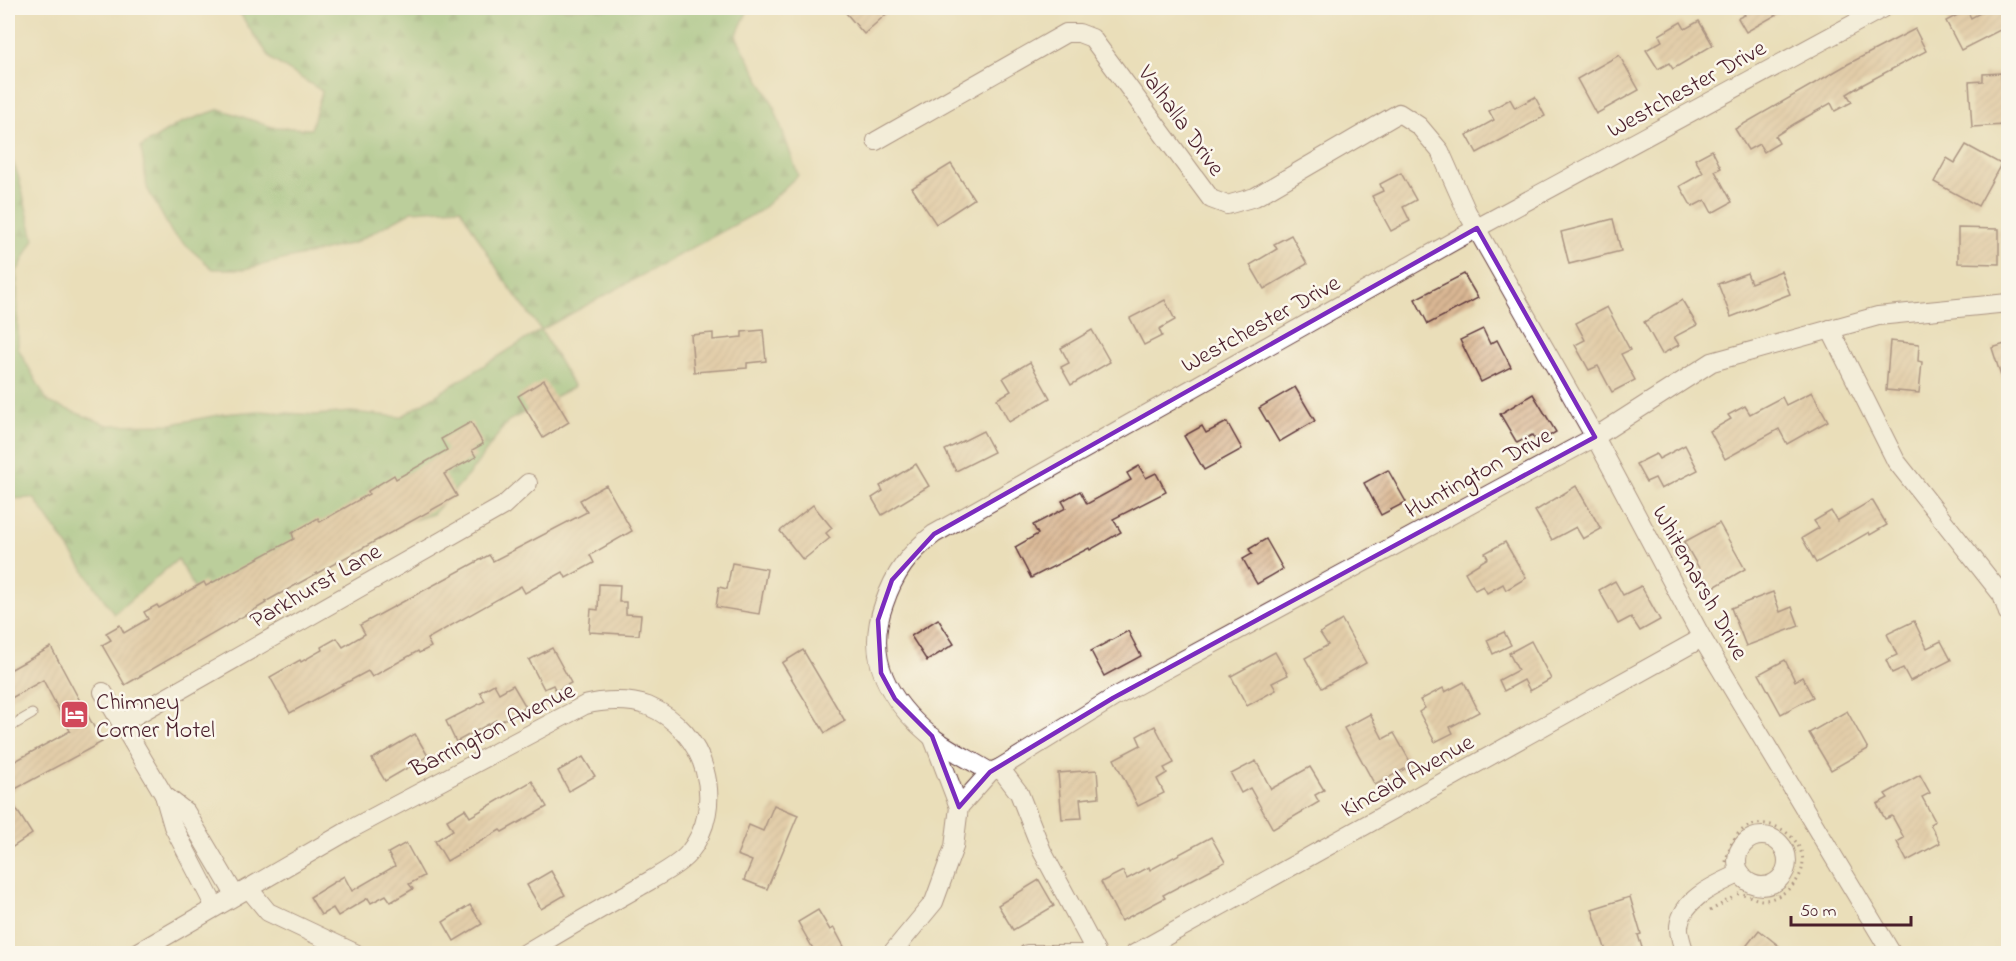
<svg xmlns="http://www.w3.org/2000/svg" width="2016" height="961" font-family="'Indie Flower',sans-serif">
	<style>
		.forest { fill: url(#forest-firs); stroke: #676d51; stroke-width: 1.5 }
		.building { fill: url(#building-hatch) }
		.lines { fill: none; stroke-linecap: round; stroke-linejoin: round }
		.lane-casing { stroke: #623c40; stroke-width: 11 }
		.street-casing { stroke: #623c40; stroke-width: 20 }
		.path { stroke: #623c40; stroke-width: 3; stroke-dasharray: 1.5 4.5; stroke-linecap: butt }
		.lane { stroke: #fff; stroke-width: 9 }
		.street { stroke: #fff; stroke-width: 18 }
		.marked { fill: none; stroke: #7b2cbf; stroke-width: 4.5; stroke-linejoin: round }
		.labels { text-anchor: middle; stroke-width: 5; stroke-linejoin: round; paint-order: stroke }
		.street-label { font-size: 24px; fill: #4a1f2b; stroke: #fbf7ec }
		.poi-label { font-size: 24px; fill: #4a1f2b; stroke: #fbf7ec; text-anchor: start }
	</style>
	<defs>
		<pattern id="forest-firs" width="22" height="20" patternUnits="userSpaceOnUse" patternTransform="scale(1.5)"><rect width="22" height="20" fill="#84bb77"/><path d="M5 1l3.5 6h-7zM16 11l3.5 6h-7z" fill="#6e9762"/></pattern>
		<pattern id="building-hatch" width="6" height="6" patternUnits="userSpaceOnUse" patternTransform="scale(1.5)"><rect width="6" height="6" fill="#dab894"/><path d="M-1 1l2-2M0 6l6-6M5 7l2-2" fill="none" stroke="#b39579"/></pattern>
	</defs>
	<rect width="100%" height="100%" fill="#fbf7ec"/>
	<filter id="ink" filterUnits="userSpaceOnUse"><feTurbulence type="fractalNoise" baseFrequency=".0167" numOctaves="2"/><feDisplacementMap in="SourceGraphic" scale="12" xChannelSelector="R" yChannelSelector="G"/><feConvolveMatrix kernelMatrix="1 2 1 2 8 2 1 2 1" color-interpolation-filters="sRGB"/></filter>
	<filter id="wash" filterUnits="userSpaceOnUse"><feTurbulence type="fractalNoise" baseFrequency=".008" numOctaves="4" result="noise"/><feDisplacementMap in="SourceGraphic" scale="24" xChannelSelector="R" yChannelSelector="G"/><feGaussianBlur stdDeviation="1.35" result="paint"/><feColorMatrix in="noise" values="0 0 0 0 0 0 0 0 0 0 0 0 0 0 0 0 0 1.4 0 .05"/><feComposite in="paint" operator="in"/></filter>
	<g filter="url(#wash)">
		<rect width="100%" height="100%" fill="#eadeb9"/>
		<path class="forest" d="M 237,8 L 749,8 L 736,36 L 773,104 L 798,175 L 760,211 L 541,330 L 574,387 L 508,421 L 470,473 L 433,514 L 365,535 L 212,620 L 178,559 L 114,614 L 34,498 L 8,499 L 8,151 L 18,175 L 34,239 L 17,272 L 18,348 L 48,402 L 108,425 L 172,424 L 223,414 L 259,411 L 315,415 L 351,412 L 401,417 L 541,330 L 504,280 L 460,208 L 412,211 L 354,243 L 245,269 L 213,269 L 172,233 L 147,188 L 141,147 L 178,124 L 220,109 L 272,127 L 311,129 L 322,91 L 272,60 L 249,28 Z"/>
		<g id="blocks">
			<g class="building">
				<path d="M 852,8 L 893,8 L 864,34 L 846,13 Z"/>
				<path d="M 1740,8 L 1788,8 L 1746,32 L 1738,18 L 1745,15 Z"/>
				<path d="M 1989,8 L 2001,8 L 2008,26 L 1961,50 L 1946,21 L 1967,10 L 1971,18 Z"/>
				<path d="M 1699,21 L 1713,45 L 1673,69 L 1669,63 L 1658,69 L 1646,50 L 1662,41 L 1659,35 L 1681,22 L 1685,29 Z"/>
				<path d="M 1915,29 L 1926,51 L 1860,86 L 1847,94 L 1852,102 L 1835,111 L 1831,103 L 1794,124 L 1775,136 L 1779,143 L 1764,152 L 1759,144 L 1748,150 L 1735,129 L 1848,64 Z"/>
				<path d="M 1619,55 L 1639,90 L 1596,114 L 1577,79 Z"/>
				<path d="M 2001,73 L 2004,125 L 1972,127 L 1969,82 L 1983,81 L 1983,74 Z"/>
				<path d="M 1535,97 L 1545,116 L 1477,153 L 1467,135 L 1494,120 L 1489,111 L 1510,99 L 1515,108 Z"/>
				<path d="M 1966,145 L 2001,164 L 1978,206 L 1934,182 L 1947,158 L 1955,163 Z"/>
				<path d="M 1712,150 L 1721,168 L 1715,171 L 1732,202 L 1712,213 L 1705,200 L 1692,207 L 1680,186 L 1703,173 L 1695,159 Z"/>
				<path d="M 951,164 L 974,199 L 936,224 L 912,188 Z"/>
				<path d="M 1401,173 L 1416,200 L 1403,207 L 1410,221 L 1391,231 L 1372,196 L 1383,191 L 1380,184 Z"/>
				<path d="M 1613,219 L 1621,251 L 1569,264 L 1561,232 Z"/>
				<path d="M 1958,228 L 1999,229 L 1999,264 L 1958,263 Z"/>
				<path d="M 1291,235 L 1307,264 L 1264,289 L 1250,265 L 1277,249 L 1274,244 Z"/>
				<path d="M 1781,271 L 1790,294 L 1731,317 L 1718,284 L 1747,273 L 1751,283 Z"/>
				<path d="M 1464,274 L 1478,298 L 1428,324 L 1415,299 Z"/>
				<path d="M 1165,300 L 1175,320 L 1159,329 L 1162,336 L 1144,345 L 1130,318 Z"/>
				<path d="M 1682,300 L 1697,325 L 1674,337 L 1679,345 L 1662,354 L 1644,322 Z"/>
				<path d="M 1607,307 L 1630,350 L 1621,354 L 1635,380 L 1612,392 L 1598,366 L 1589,370 L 1575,345 L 1585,340 L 1576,323 Z"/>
				<path d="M 1483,329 L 1490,344 L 1497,340 L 1511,367 L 1481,382 L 1460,340 Z"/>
				<path d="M 763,330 L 766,361 L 747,363 L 747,368 L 694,372 L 691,335 L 713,333 L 713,340 L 742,337 L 742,332 Z"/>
				<path d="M 1092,330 L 1110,362 L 1071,385 L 1061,367 L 1069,363 L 1061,348 Z"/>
				<path d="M 1890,341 L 1919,344 L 1918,361 L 1922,362 L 1919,393 L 1886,390 Z"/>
				<path d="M 2008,343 L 2008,391 L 2006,392 L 1992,348 Z"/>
				<path d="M 1030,362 L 1050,398 L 1009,422 L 997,399 L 1011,391 L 1003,378 Z"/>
				<path d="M 544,380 L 569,422 L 543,438 L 518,396 Z"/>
				<path d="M 1295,387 L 1315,421 L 1279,442 L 1259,408 Z"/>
				<path d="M 1812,392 L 1828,421 L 1787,444 L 1779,429 L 1725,459 L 1710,431 L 1731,419 L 1728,415 L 1745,406 L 1750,414 L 1782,397 L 1786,405 Z"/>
				<path d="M 1533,394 L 1556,432 L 1537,443 L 1532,435 L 1517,443 L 1500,414 Z"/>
				<path d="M 471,422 L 483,444 L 472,450 L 476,457 L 444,474 L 457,496 L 265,602 L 266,603 L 125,685 L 102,645 L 111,640 L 106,633 L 120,625 L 124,633 L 148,619 L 144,612 L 157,605 L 159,608 L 204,582 L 206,586 L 294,539 L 292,533 L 318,518 L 320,522 L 369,494 L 368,491 L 394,475 L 396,479 L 447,450 L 441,439 Z"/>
				<path d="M 1227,422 L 1242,449 L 1204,470 L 1184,436 L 1202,426 L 1206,433 Z"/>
				<path d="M 983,431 L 994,452 L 956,471 L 945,450 Z"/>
				<path d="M 1685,445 L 1698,470 L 1661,489 L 1655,478 L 1646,482 L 1636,464 L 1656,454 L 1659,459 Z"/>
				<path d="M 916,464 L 929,486 L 882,515 L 872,498 L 883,491 L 880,486 Z"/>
				<path d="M 1139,466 L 1146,478 L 1156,473 L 1166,492 L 1113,519 L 1121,532 L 1090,550 L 1089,548 L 1031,578 L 1015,547 L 1038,534 L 1033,525 L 1066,508 L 1062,501 L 1080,491 L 1087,504 L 1131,480 L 1127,473 Z"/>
				<path d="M 1388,470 L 1406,502 L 1381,515 L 1364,483 Z"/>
				<path d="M 606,485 L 632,531 L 590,555 L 594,563 L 566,578 L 563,572 L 525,593 L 521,586 L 427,639 L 431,647 L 419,653 L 418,651 L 372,677 L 368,671 L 290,713 L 270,677 L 300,660 L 301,662 L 322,650 L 321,647 L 337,638 L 343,647 L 365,634 L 360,625 L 489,555 L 493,561 L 587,512 L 580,500 Z"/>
				<path d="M 1576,486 L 1601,529 L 1583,539 L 1576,527 L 1552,540 L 1535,511 Z"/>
				<path d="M 1872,500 L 1887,525 L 1870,535 L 1869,532 L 1816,563 L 1802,538 L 1819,528 L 1814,521 L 1831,511 L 1837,521 Z"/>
				<path d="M 813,505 L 832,528 L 826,533 L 830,538 L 803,560 L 780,531 Z"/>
				<path d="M 1719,523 L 1745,569 L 1711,589 L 1684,542 Z"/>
				<path d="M 1266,539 L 1283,569 L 1257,584 L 1243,559 L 1252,554 L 1249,549 Z"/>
				<path d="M 1505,542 L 1526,578 L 1506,590 L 1503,584 L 1487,593 L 1483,586 L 1475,590 L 1465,572 L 1488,558 L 1485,553 Z"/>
				<path d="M 732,563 L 767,569 L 759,614 L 716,607 L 719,587 L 727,589 Z"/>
				<path d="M 1615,581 L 1623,595 L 1641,586 L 1660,620 L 1640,631 L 1631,617 L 1618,624 L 1599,590 Z"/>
				<path d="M 599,584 L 620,585 L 619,602 L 626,602 L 626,614 L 641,615 L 639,635 L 589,632 L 591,609 L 598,610 Z"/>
				<path d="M 1773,592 L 1780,612 L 1792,607 L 1799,626 L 1746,646 L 1731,608 Z"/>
				<path d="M 938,619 L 954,644 L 927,661 L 911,636 Z"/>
				<path d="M 1342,620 L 1366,663 L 1322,688 L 1305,658 L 1328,645 L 1320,633 Z"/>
				<path d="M 1914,621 L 1927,648 L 1941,641 L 1951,660 L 1910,681 L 1903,668 L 1892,673 L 1886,660 L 1897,655 L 1887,634 Z"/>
				<path d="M 1128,631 L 1141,656 L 1104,676 L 1091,651 Z"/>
				<path d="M 1504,632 L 1511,645 L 1493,654 L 1487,640 Z"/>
				<path d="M 1531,641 L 1551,679 L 1530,691 L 1524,680 L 1504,691 L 1499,680 L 1518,670 L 1509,653 Z"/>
				<path d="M 51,647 L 102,742 L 8,793 L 8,765 L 70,731 L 43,680 L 8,700 L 8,671 Z"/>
				<path d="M 552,648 L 571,683 L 556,691 L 553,685 L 544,689 L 529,660 Z"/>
				<path d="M 803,650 L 845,721 L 825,733 L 782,663 Z"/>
				<path d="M 1275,652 L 1288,675 L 1272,683 L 1276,690 L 1247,706 L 1231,676 Z"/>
				<path d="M 1785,660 L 1795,681 L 1802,677 L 1813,697 L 1781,714 L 1759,674 Z"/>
				<path d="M 1464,682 L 1479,712 L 1450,727 L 1453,733 L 1435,742 L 1419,712 L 1425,708 L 1420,700 L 1443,688 L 1445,692 Z"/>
				<path d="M 494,684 L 499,693 L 513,685 L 526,707 L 498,723 L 496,720 L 456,742 L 446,721 L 485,701 L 480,692 Z"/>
				<path d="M 1847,711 L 1868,749 L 1831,770 L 1809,733 Z"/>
				<path d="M 1370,714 L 1383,739 L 1394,733 L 1412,765 L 1375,785 L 1344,728 Z"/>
				<path d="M 1155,726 L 1174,763 L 1164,768 L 1167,773 L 1157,779 L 1164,793 L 1138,806 L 1114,759 L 1141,745 L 1137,736 Z"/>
				<path d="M 415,734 L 428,756 L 385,781 L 372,759 Z"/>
				<path d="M 583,757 L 595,776 L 569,791 L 558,771 Z"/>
				<path d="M 1256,761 L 1271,789 L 1310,767 L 1324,790 L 1315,795 L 1319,802 L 1273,829 L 1250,788 L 1241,793 L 1231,774 Z"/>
				<path d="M 1097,770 L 1099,797 L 1080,799 L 1082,818 L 1062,819 L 1058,773 Z"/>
				<path d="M 1920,775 L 1930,793 L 1922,797 L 1935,821 L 1930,824 L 1940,843 L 1907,861 L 1897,842 L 1904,838 L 1892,816 L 1885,819 L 1877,804 L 1888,798 L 1885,794 Z"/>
				<path d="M 532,781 L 547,807 L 502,832 L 500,830 L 447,861 L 435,841 L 453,830 L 447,820 L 465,809 L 470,817 Z"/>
				<path d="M 8,796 L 32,834 L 8,850 Z"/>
				<path d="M 774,805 L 798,815 L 767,889 L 744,880 L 752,861 L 737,855 L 749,825 L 763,831 Z"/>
				<path d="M 1211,837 L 1225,862 L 1163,895 L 1165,898 L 1121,921 L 1101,882 L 1123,871 L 1127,879 L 1149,867 L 1150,870 Z"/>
				<path d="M 406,843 L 424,876 L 409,884 L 413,889 L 391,902 L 386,895 L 371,903 L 368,898 L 338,916 L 333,908 L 321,915 L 310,897 L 344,876 L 352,891 L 395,866 L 388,853 Z"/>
				<path d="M 551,871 L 565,895 L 541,909 L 527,885 Z"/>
				<path d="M 1039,880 L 1054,906 L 1013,930 L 998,905 Z"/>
				<path d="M 1630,897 L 1641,934 L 1638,935 L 1644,954 L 1607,954 L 1592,909 Z"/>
				<path d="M 470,905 L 482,924 L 454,941 L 443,922 Z"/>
				<path d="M 818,910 L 830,930 L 834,928 L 848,954 L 816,954 L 798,922 Z"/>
				<path d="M 1759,930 L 1789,954 L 1740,954 Z"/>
			</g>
		</g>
	</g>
	<g filter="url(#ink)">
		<use href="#blocks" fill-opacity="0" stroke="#623c40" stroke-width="1.5"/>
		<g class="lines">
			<defs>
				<path id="lane" d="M 8,728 L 32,714"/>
				<g id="street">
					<path d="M 876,141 L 1066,33 L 1079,33 L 1092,38 L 1211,199 L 1227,205 L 1255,197 L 1399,113 L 1419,126 L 1440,151 L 1467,212 L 1595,437 L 1702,638 L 1892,954"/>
					<path d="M 1830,329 L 1896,461 L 2002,595 L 2008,613"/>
					<path d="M 103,692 L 164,795 L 173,826 L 215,907"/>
					<path d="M 122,723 L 503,506 L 528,483"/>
					<path d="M 932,736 L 959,807"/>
					<path d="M 1000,768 L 1019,793 L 1042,851 L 1097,954"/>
					<path d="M 990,772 C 971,760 949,750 931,736 C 889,701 864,659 884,604 C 894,574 909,553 934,534 L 1477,228 L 1883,8"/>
					<path d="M 164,795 L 186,812 L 235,895"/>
					<circle cx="1762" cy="861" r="25"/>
					<path d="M 249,889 L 268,912 L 357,954"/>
					<path d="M 135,954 L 351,829 L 585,705 C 603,700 630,699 648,706 C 706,730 728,805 688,854 C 678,866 652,879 639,887 C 600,909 562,931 524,954"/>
					<path d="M 891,954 L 934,902 L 954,847 L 959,807 L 990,772 L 1000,768 L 1113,698 L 1595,437 L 1712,362 L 1878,316 L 2008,303"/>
					<path d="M 1027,954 L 1085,954"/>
					<path d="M 1134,954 L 1702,638"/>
					<path d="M 1685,954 C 1683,946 1678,934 1679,926 C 1683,897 1718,884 1741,873"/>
				</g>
			</defs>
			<use href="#lane" class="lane-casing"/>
			<use href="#street" class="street-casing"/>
			<g class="path">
				<path d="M 1726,862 C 1739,784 1833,842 1793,885 C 1786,892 1776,899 1765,900 C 1755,901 1748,893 1738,894"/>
				<path d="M 1710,911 L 1733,897"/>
			</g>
			<use href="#lane" class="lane"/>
			<use href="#street" class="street"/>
		</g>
	</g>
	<path d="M0 0H2016V961H0ZM 1477,228 L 1595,437 L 1113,698 L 990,772 L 959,807 L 932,736 L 895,699 L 881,673 L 878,620 L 892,580 L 934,534 Z" fill="#eadeb9" fill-opacity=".55" fill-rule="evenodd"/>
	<path class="marked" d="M 1477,228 L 1595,437 L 1113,698 L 990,772 L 959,807 L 932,736 L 895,699 L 881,673 L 878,620 L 892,580 L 934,534 Z"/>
	<defs>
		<symbol id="hotel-square" viewBox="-11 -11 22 22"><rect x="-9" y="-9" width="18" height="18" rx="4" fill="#d1495b" stroke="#fbf7ec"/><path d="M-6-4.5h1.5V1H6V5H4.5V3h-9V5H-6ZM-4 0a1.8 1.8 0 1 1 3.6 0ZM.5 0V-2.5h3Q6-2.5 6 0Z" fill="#fff"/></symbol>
	</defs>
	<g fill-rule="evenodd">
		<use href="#hotel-square" x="58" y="698" width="33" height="33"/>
	</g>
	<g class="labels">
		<g class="street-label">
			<text transform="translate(1686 88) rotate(-29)" y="8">Westchester Drive</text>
			<text transform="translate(1182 120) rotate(54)" y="8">Valhalla Drive</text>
			<text transform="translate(1260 323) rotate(-29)" y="8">Westchester Drive</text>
			<text transform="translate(1478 472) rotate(-29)" y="8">Huntington Drive</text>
			<text transform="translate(1701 582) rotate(61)" y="8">Whitemarsh Drive</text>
			<text transform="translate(315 585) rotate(-30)" y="8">Parkhurst Lane</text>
			<text transform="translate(492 729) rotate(-27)" y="8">Barrington Avenue</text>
			<text transform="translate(1407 775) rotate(-29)" y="8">Kincaid Avenue</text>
		</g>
		<g class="poi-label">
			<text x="96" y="709">Chimney<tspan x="96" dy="28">Corner Motel</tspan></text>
		</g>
	</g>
	<rect width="2016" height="961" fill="none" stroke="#fbf7ec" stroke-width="30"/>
	<path d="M1791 916v9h120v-9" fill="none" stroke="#4a1f2b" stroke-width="3"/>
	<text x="1800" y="916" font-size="18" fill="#4a1f2b" stroke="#fbf7ec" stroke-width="4.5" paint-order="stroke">50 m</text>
</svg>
